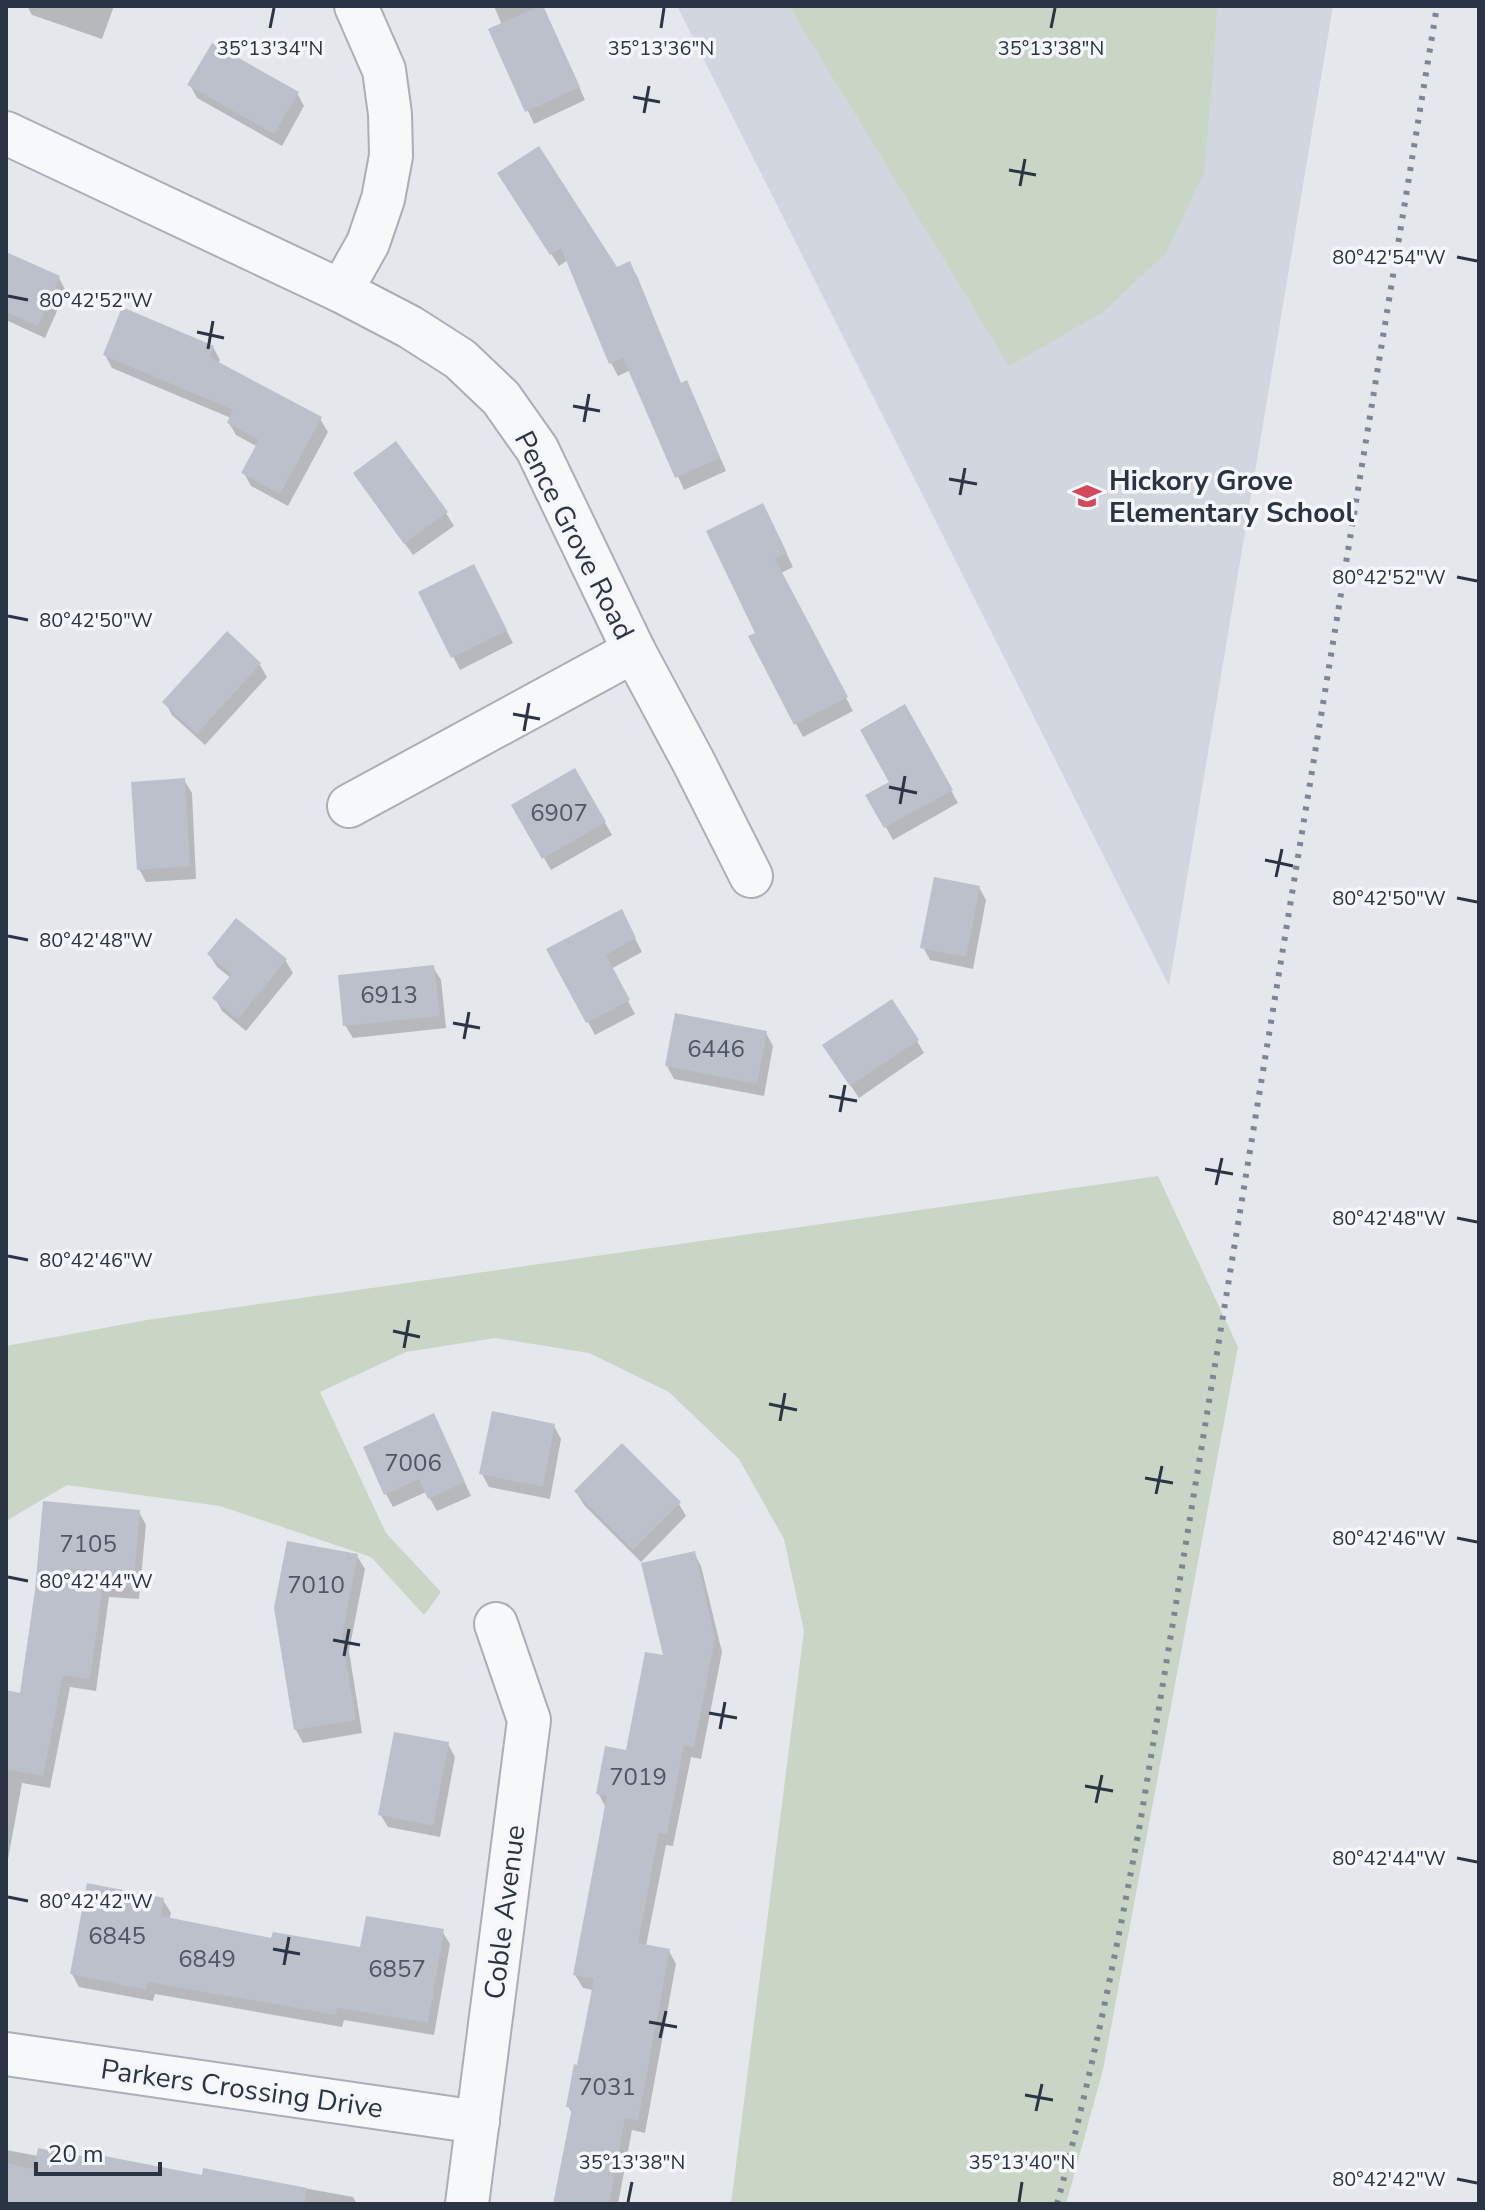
<svg xmlns="http://www.w3.org/2000/svg" width="1485" height="2210" font-family="'Nunito Sans',sans-serif">
	<style>
		.built { fill: #d2d6de }
		.green { fill: #c9d6c5 }
		.shadow { fill: #0003 }
		.building { fill: #bbc0ca }
		.lines { fill: none; stroke-linecap: round; stroke-linejoin: round }
		.minor-casing { stroke: #a9aeb7; stroke-width: 46 }
		.minor { stroke: #f7f8fa; stroke-width: 42 }
		.rail { stroke: #7d8696; stroke-width: 6; stroke-dasharray: 4 8; stroke-linecap: butt }
		.ticks { fill: none; stroke: #2b3445; stroke-width: 3 }
		.labels { text-anchor: middle; stroke-width: 7; stroke-linejoin: round; paint-order: stroke }
		.number-label { font-size: 24px; fill: #4f5766 }
		.poi-label { font-size: 28px; font-weight: bold; fill: #2b3445; stroke: #f4f6f9; text-anchor: start }
		.street-label { font-size: 28px; fill: #2b3445; stroke: #f4f6f9 }
		.ticks-label { font-size: 20px; text-anchor: middle; fill: #2b3445; stroke: #f4f6f9; stroke-width: 7; stroke-linejoin: round; paint-order: stroke }
	</style>
	<rect width="100%" height="100%" fill="#e4e7ec"/>
	<path class="built" d="M 677,6 L 1333,6 L 1169,986 Z"/>
	<g class="green">
		<path d="M 789,6 L 1217,6 L 1214,61 L 1204,172 L 1166,253 L 1103,312 L 1009,366 Z"/>
		<path d="M 1158,1176 L 1238,1347 L 1103,2070 L 1066,2204 L 731,2204 L 804,1631 L 784,1539 L 739,1459 L 669,1392 L 589,1353 L 495,1338 L 406,1352 L 320,1392 L 386,1533 L 441,1592 L 424,1615 L 371,1557 L 220,1506 L 67,1485 L 6,1521 L 6,1346 L 147,1320 Z"/>
	</g>
	<g class="shadow">
		<path d="M 27,6 L 114,6 L 102,39 L 32,15 Z"/>
		<path d="M 494,6 L 543,6 L 585,100 L 534,124 L 491,30 L 502,25 Z"/>
		<path d="M 190,85 L 297,93 L 304,106 L 282,146 L 197,98 Z"/>
		<path d="M 507,186 L 617,269 L 629,264 L 637,276 L 681,384 L 693,395 L 726,471 L 684,490 L 631,370 L 618,376 L 611,363 L 568,260 L 559,266 Z"/>
		<path d="M 6,254 L 59,278 L 66,291 L 45,338 L 6,320 Z"/>
		<path d="M 213,347 L 220,360 L 218,364 L 320,419 L 328,432 L 288,506 L 251,486 L 244,473 L 258,447 L 236,435 L 229,423 L 231,418 L 112,368 L 105,355 Z"/>
		<path d="M 363,486 L 446,513 L 454,526 L 413,555 Z"/>
		<path d="M 770,519 L 793,567 L 781,573 L 853,711 L 803,737 L 750,637 L 758,633 Z"/>
		<path d="M 480,579 L 513,643 L 460,670 L 420,593 Z"/>
		<path d="M 227,634 L 260,665 L 267,677 L 205,745 L 172,715 L 165,702 Z"/>
		<path d="M 905,707 L 958,803 L 893,840 L 868,795 L 891,783 Z"/>
		<path d="M 575,771 L 612,835 L 551,870 L 514,806 Z"/>
		<path d="M 184,780 L 192,793 L 196,879 L 146,882 L 139,869 Z"/>
		<path d="M 979,887 L 986,900 L 973,969 L 930,960 L 923,947 Z"/>
		<path d="M 628,925 L 642,952 L 611,969 L 635,1014 L 595,1035 L 549,950 Z"/>
		<path d="M 209,954 L 285,960 L 293,973 L 246,1031 L 222,1011 L 215,998 L 231,978 L 217,967 Z"/>
		<path d="M 433,967 L 441,980 L 446,1028 L 353,1038 L 345,1025 Z"/>
		<path d="M 766,1033 L 773,1046 L 764,1096 L 674,1079 L 667,1066 Z"/>
		<path d="M 917,1041 L 924,1053 L 859,1098 L 832,1058 Z"/>
		<path d="M 554,1426 L 561,1439 L 550,1499 L 489,1487 L 482,1474 Z"/>
		<path d="M 440,1429 L 471,1496 L 437,1511 L 426,1492 L 393,1507 L 386,1494 Z"/>
		<path d="M 576,1492 L 679,1504 L 686,1516 L 641,1562 L 584,1505 Z"/>
		<path d="M 139,1512 L 146,1525 L 139,1599 L 109,1597 L 96,1691 L 70,1687 L 50,1788 L 22,1783 L 6,1870 L 6,1692 L 22,1695 Z"/>
		<path d="M 694,1553 L 701,1566 L 722,1652 L 701,1759 L 691,1757 L 673,1846 L 666,1845 L 646,1946 L 669,1951 L 676,1964 L 645,2133 L 632,2130 L 618,2204 L 557,2204 L 573,2115 L 568,2106 L 578,2067 L 593,1990 L 583,1988 L 575,1975 L 605,1806 L 598,1793 L 628,1752 L 665,1658 Z"/>
		<path d="M 357,1556 L 365,1569 L 349,1651 L 362,1733 L 303,1743 L 296,1730 L 276,1608 Z"/>
		<path d="M 448,1744 L 455,1757 L 440,1837 L 388,1827 L 380,1814 Z"/>
		<path d="M 163,1900 L 171,1913 L 169,1920 L 273,1940 L 362,1950 L 442,1931 L 450,1944 L 434,2035 L 344,2020 L 342,2027 L 155,1994 L 153,2001 L 79,1987 L 72,1974 Z"/>
		<path d="M 6,2150 L 38,2156 L 204,2177 L 205,2170 L 353,2197 L 357,2204 L 6,2204 Z"/>
	</g>
	<g class="building">
		<path d="M 539,6 L 543,6 L 580,87 L 525,112 L 488,29 Z"/>
		<path d="M 212,43 L 299,92 L 274,134 L 187,85 Z"/>
		<path d="M 539,146 L 617,267 L 630,261 L 681,383 L 687,380 L 720,458 L 675,478 L 623,358 L 609,364 L 561,248 L 550,255 L 497,173 Z"/>
		<path d="M 6,252 L 60,276 L 38,326 L 6,312 Z"/>
		<path d="M 122,307 L 214,346 L 209,357 L 322,417 L 280,494 L 241,473 L 259,440 L 227,423 L 233,410 L 103,355 Z"/>
		<path d="M 396,441 L 448,512 L 404,544 L 353,473 Z"/>
		<path d="M 763,503 L 787,553 L 775,559 L 848,697 L 794,725 L 748,636 L 755,633 L 706,531 Z"/>
		<path d="M 474,564 L 507,630 L 451,658 L 418,592 Z"/>
		<path d="M 227,631 L 261,663 L 197,734 L 162,702 Z"/>
		<path d="M 905,704 L 953,790 L 884,828 L 865,795 L 889,782 L 860,730 Z"/>
		<path d="M 575,768 L 606,822 L 542,859 L 511,805 Z"/>
		<path d="M 185,778 L 190,866 L 137,870 L 131,782 Z"/>
		<path d="M 934,877 L 980,886 L 966,957 L 920,948 Z"/>
		<path d="M 622,909 L 636,938 L 606,955 L 630,1000 L 586,1023 L 546,949 Z"/>
		<path d="M 236,918 L 287,959 L 238,1019 L 212,998 L 232,974 L 207,954 Z"/>
		<path d="M 434,965 L 440,1016 L 343,1026 L 338,975 Z"/>
		<path d="M 892,999 L 919,1040 L 850,1086 L 822,1045 Z"/>
		<path d="M 675,1013 L 767,1031 L 757,1084 L 665,1066 Z"/>
		<path d="M 492,1411 L 555,1424 L 543,1487 L 479,1474 Z"/>
		<path d="M 434,1413 L 465,1482 L 428,1499 L 419,1479 L 384,1495 L 363,1447 Z"/>
		<path d="M 622,1443 L 681,1502 L 633,1550 L 574,1491 Z"/>
		<path d="M 43,1501 L 140,1510 L 133,1587 L 103,1585 L 90,1679 L 63,1675 L 43,1776 L 6,1769 L 6,1690 L 20,1693 L 35,1590 Z"/>
		<path d="M 287,1541 L 358,1554 L 342,1637 L 356,1720 L 294,1730 L 274,1608 Z"/>
		<path d="M 695,1551 L 715,1638 L 694,1747 L 684,1745 L 667,1834 L 659,1833 L 638,1943 L 670,1949 L 638,2121 L 625,2118 L 609,2204 L 553,2204 L 572,2108 L 566,2107 L 574,2064 L 577,2065 L 594,1979 L 573,1975 L 607,1796 L 596,1794 L 605,1746 L 626,1750 L 645,1652 L 663,1655 L 641,1563 Z"/>
		<path d="M 394,1732 L 449,1742 L 433,1826 L 378,1815 Z"/>
		<path d="M 87,1883 L 164,1898 L 161,1916 L 271,1938 L 273,1932 L 360,1947 L 366,1916 L 444,1929 L 428,2023 L 337,2008 L 336,2015 L 148,1982 L 147,1990 L 70,1974 Z"/>
		<path d="M 38,2148 L 93,2158 L 94,2154 L 202,2175 L 203,2168 L 307,2188 L 305,2204 L 6,2204 L 6,2163 L 34,2169 Z"/>
	</g>
	<g class="lines">
		<defs>
			<g id="minor">
				<path d="M 6,133 L 341,291 L 410,327 L 460,359 L 501,398 L 537,449 L 634,651 L 693,761 L 751,876"/>
				<path d="M 341,291 L 368,243 L 383,199 L 391,156 L 390,114 L 384,70 L 356,6"/>
				<path d="M 349,806 L 634,651"/>
				<path d="M 6,2054 L 478,2122"/>
				<path d="M 467,2204 L 529,1720 L 496,1624"/>
			</g>
		</defs>
		<use href="#minor" class="minor-casing"/>
		<use href="#minor" class="minor"/>
		<path class="rail" d="M 1057,2204 C 1091,2078 1116,1953 1140,1824 L 1437,6"/>
	</g>
	<path class="ticks" d="M 270,28 L 274,8M 661,28 L 664,8M 1051,28 L 1055,8M 633,97 L 660,102M 644,113 L 649,86M 1009,170 L 1036,175M 1020,186 L 1025,159M 1457,257 L 1477,261M 8,296 L 28,300M 197,332 L 224,338M 208,349 L 213,321M 573,406 L 600,411M 584,422 L 589,394M 949,479 L 977,484M 960,495 L 965,468M 1457,577 L 1477,581M 8,616 L 28,620M 513,714 L 540,719M 524,731 L 529,703M 889,787 L 917,793M 900,804 L 905,776M 1265,860 L 1293,866M 1276,877 L 1282,849M 1457,898 L 1477,902M 8,936 L 28,940M 453,1023 L 480,1028M 464,1039 L 469,1012M 829,1096 L 857,1101M 840,1112 L 845,1085M 1205,1169 L 1233,1174M 1216,1185 L 1222,1158M 1457,1218 L 1477,1222M 8,1256 L 28,1260M 393,1331 L 420,1337M 404,1348 L 409,1320M 769,1404 L 797,1410M 780,1421 L 785,1393M 1145,1478 L 1173,1483M 1156,1494 L 1162,1466M 1457,1538 L 1477,1542M 8,1577 L 28,1581M 333,1640 L 360,1645M 344,1656 L 349,1629M 709,1713 L 737,1718M 720,1729 L 725,1702M 1085,1786 L 1113,1791M 1096,1803 L 1102,1775M 1457,1858 L 1477,1862M 8,1897 L 28,1901M 273,1949 L 300,1954M 284,1965 L 289,1937M 649,2022 L 677,2027M 660,2038 L 666,2011M 1025,2095 L 1053,2100M 1036,2111 L 1042,2084M 1457,2179 L 1477,2183M 628,2202 L 632,2182M 1019,2202 L 1022,2182"/>
	<defs>
		<symbol id="school-bare" viewBox="-9 -9 18 18"><path d="M0-5L7-2L0 1L-7-2ZM-4 1L0 2.5L4 1V4Q0 6-4 4Z" fill="#d1495b" stroke="#f4f6f9" stroke-width="2.5" paint-order="stroke"/></symbol>
	</defs>
	<g fill-rule="evenodd">
		<use href="#school-bare" x="1067" y="476" width="40" height="40"/>
	</g>
	<g class="labels">
		<g class="number-label">
			<text x="559" y="821">6907</text>
			<text x="389" y="1003">6913</text>
			<text x="716" y="1057">6446</text>
			<text x="413" y="1471">7006</text>
			<text x="88" y="1552">7105</text>
			<text x="316" y="1593">7010</text>
			<text x="638" y="1785">7019</text>
			<text x="117" y="1944">6845</text>
			<text x="207" y="1967">6849</text>
			<text x="397" y="1977">6857</text>
			<text x="607" y="2095">7031</text>
		</g>
		<g class="poi-label">
			<text x="1109" y="490">Hickory Grove<tspan x="1109" dy="32">Elementary School</tspan></text>
		</g>
		<g class="street-label">
			<text transform="translate(575 535) rotate(63)" y="10">Pence Grove Road</text>
			<text transform="translate(504 1912) rotate(-83)" y="10">Coble Avenue</text>
			<text transform="translate(242 2088) rotate(8)" y="10">Parkers Crossing Drive</text>
		</g>
	</g>
	<g class="ticks-label">
		<text x="270" y="55">35°13'34"N</text>
		<text x="661" y="55">35°13'36"N</text>
		<text x="1051" y="55">35°13'38"N</text>
		<text x="1389" y="264">80°42'54"W</text>
		<text x="96" y="307">80°42'52"W</text>
		<text x="1389" y="584">80°42'52"W</text>
		<text x="96" y="627">80°42'50"W</text>
		<text x="1389" y="905">80°42'50"W</text>
		<text x="96" y="947">80°42'48"W</text>
		<text x="1389" y="1225">80°42'48"W</text>
		<text x="96" y="1267">80°42'46"W</text>
		<text x="1389" y="1545">80°42'46"W</text>
		<text x="96" y="1588">80°42'44"W</text>
		<text x="1389" y="1865">80°42'44"W</text>
		<text x="96" y="1908">80°42'42"W</text>
		<text x="632" y="2169">35°13'38"N</text>
		<text x="1022" y="2169">35°13'40"N</text>
		<text x="1389" y="2186">80°42'42"W</text>
	</g>
	<rect width="1485" height="2210" fill="none" stroke="#2b3445" stroke-width="16"/>
	<path d="M36 2162v12h124v-12" fill="none" stroke="#2b3445" stroke-width="4"/>
	<text x="48" y="2162" font-size="24" fill="#2b3445" stroke="#f4f6f9" stroke-width="6" paint-order="stroke">20 m</text>
</svg>
